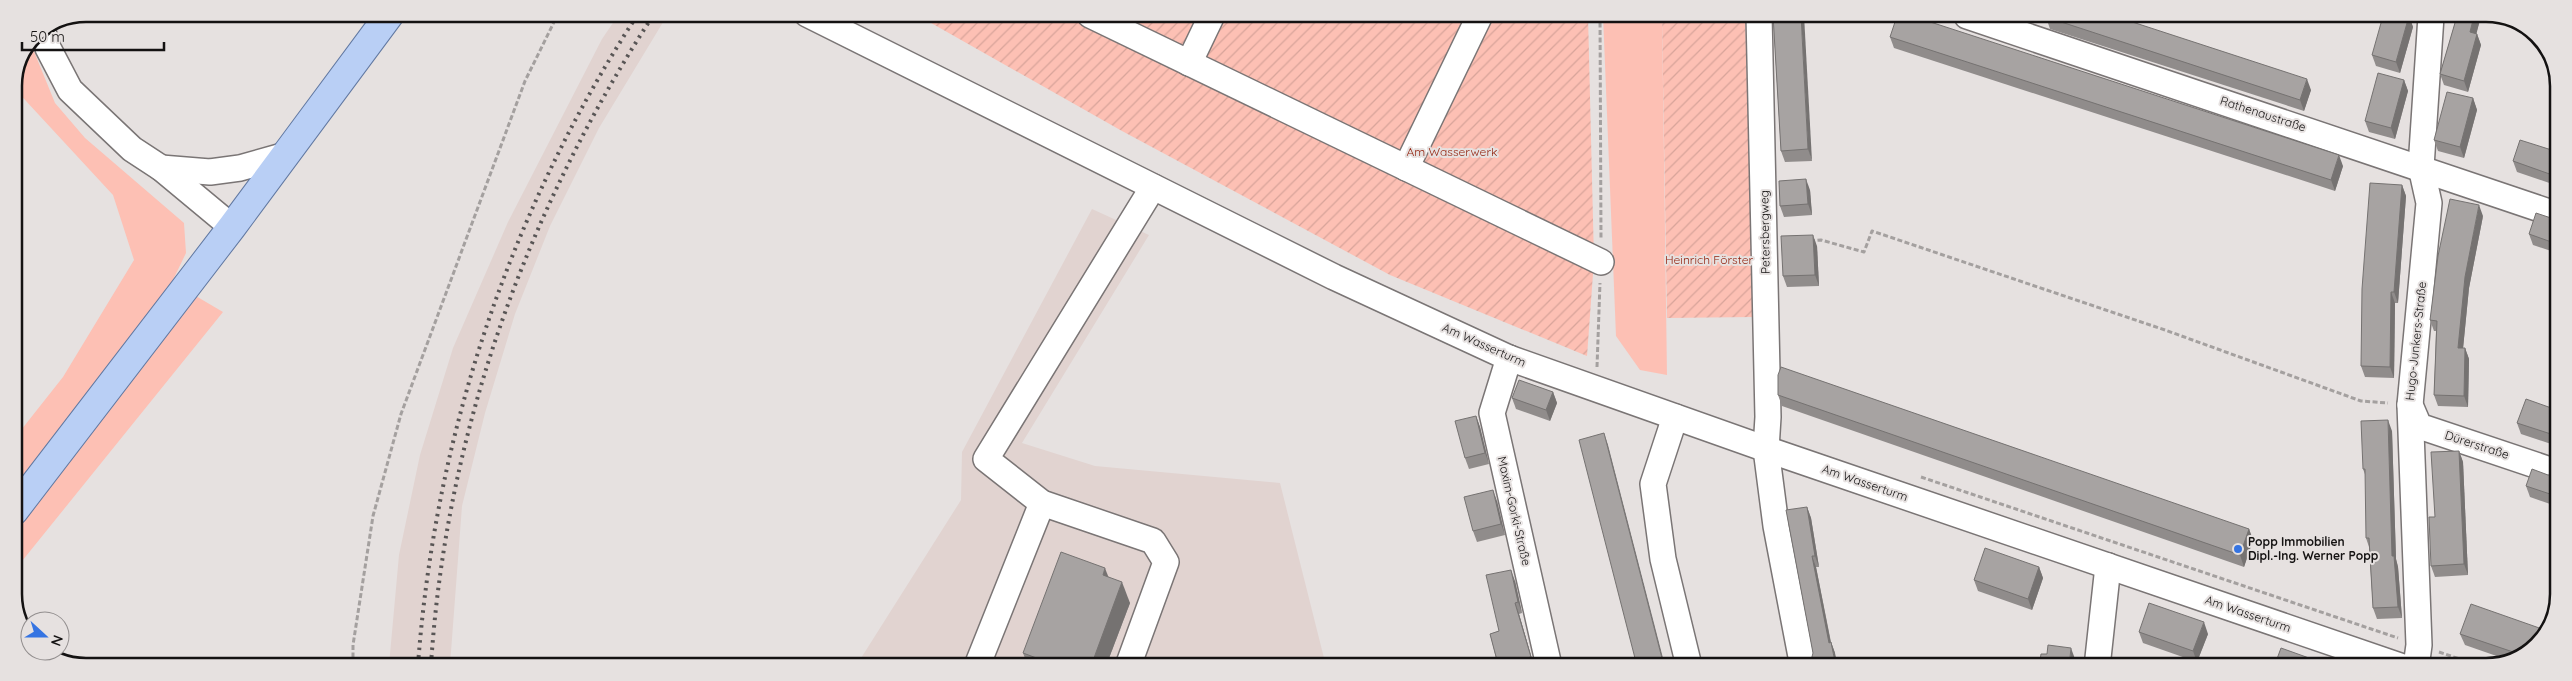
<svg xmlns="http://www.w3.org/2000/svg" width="2572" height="681" font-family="Quicksand,sans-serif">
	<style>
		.built { fill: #e1d3d0 }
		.grass { fill: #fdc0b4 }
		.garden { fill: url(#garden-furrows) }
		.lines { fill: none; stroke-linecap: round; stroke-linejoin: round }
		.minor-casing { stroke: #7a7575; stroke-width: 28 }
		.major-casing { stroke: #6178a1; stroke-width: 30 }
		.path { stroke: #a4a09f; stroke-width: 3; stroke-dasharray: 5 2.5; stroke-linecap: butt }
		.minor { stroke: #fff; stroke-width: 25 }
		.major { stroke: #b9cff5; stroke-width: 28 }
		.rail { stroke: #585555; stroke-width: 4; stroke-dasharray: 2.5 5; stroke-linecap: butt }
		.wall { fill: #908c8b }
		.shaded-wall { fill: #757271 }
		.building { fill: #a7a3a2; stroke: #757271 }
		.poi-dot { fill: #3574e2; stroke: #e6e1e0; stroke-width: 2 }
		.labels { text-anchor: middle; stroke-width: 4; stroke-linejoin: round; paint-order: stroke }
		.street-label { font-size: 12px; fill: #141212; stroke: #e6e1e0 }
		.park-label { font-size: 12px; fill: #932410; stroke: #e6e1e0 }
		.poi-label { font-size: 12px; font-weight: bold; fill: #141212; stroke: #e6e1e0; text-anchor: start }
		.rim { fill: none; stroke: #141212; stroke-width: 2.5 }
	</style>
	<defs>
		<pattern id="garden-furrows" width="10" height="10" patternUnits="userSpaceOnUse" patternTransform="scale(1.25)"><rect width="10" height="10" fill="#fdc0b4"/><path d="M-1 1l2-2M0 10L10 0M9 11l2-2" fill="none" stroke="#d8a49a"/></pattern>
	</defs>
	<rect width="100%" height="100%" fill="#e6e1e0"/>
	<g class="built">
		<path d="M 619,14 L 668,14 L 599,128 L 550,226 L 515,314 L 485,413 L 462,506 L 450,665 L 389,665 L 399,555 L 420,455 L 453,348 L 508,222 L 602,39 Z"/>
		<path d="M 1092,209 L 1149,235 L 1022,443 L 1095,466 L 1280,483 L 1326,666 L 856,666 L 961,500 L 962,452 Z"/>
	</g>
	<g class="grass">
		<path d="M 1603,15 L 1662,15 L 1667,375 L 1640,370 L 1616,336 Z"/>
		<path d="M 31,44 L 55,103 L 85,138 L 184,223 L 186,253 L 172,282 L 223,312 L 14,571 L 14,439 L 63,377 L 134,260 L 113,195 L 14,88 Z"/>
	</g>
	<g class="garden">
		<path d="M 917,15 L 1588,15 L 1594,260 L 1587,356 L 1390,275 L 1122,131 Z"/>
		<path d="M 1662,15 L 1745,15 L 1754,317 L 1667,318 Z"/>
	</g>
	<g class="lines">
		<defs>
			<g id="minor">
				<path d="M 807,14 L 1334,277 L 1509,358 L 1766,449 L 2403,667"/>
				<path d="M 1090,15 L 1601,262"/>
				<path d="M 1759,15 L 1768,417 L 1766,449 L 1776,526 L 1803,667"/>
				<path d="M 1967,16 L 2558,215"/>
				<path d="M 43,32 L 48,48 L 70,90 L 132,149 L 161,168 L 232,227"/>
				<path d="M 1189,63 L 1212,15"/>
				<path d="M 161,168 L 210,172 L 240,168 L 286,155"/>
				<path d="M 1406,168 L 1480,15"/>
				<path d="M 1509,358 L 1492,413 L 1549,666"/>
				<path d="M 2410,405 L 2419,426 L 2556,472"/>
				<path d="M 1675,417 L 1653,484 L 1663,559 L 1689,666"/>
				<path d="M 977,666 L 1042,503"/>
				<path d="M 1128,666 L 1166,562 L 1153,541 L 1042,503 L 986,459 L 1153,187"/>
				<path d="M 2097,667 L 2108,566"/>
				<path d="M 2416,667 L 2419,645 L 2410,405 L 2429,203 L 2421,167 L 2431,16"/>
			</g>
			<path id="major" d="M 14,511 L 232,227 L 390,14"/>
		</defs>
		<use href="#minor" class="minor-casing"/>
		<use href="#major" class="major-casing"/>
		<g class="path">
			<path d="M 1600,15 L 1601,240"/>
			<path d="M 1810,241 L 1821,240 L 1864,252 L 1872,231 L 2165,330 L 2361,401 L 2388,403"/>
			<path d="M 1597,367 L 1600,283"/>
			<path d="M 1921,477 L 2398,638"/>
			<path d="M 2439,652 L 2483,667"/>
			<path d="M 353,665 L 353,645 L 373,516 L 401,414 L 525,81 L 558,14"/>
		</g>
		<use href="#minor" class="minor"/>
		<use href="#major" class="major"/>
		<g class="rail">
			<path d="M 418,665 C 435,434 511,208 638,14"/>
			<path d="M 431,665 C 446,432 527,209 654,14"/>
		</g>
	</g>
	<g class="wall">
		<path d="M 1773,15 L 1812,161 L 1785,162 L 1781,151 Z"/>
		<path d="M 2409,16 L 2413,27 L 2400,73 L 2376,66 L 2372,55 Z"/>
		<path d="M 2449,16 L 2481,16 L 2476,34 L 2477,34 L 2481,45 L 2468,92 L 2444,85 L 2440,74 L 2455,23 L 2452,22 Z"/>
		<path d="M 2046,17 L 2311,90 L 2304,111 L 2050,29 Z"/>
		<path d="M 1890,37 L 2343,166 L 2335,191 L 1894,48 Z"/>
		<path d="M 2404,80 L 2408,91 L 2395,139 L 2369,132 L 2365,121 Z"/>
		<path d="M 2473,98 L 2477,110 L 2464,158 L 2438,151 L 2434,140 Z"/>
		<path d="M 2558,152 L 2558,186 L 2517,172 L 2513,161 Z"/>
		<path d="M 2402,185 L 2406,196 L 2398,303 L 2395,303 L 2394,378 L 2365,377 L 2361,366 Z"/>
		<path d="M 1810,190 L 1812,215 L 1784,217 L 1780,206 Z"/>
		<path d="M 2483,216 L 2469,288 L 2463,348 L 2465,348 L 2469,359 L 2468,407 L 2438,406 L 2434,395 L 2436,331 L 2434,331 L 2430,320 Z"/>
		<path d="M 2557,220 L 2557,253 L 2533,245 L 2529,234 Z"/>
		<path d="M 1817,246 L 1819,286 L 1787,287 L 1783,276 Z"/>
		<path d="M 1553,392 L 1557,403 L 1550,421 L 1516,409 L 1512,398 Z"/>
		<path d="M 1778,395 L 2249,529 L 2253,540 L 2244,567 L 1782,406 Z"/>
		<path d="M 2557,410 L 2557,446 L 2521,434 L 2517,423 Z"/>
		<path d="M 1476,416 L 1480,427 L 1489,464 L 1469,469 L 1465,458 Z"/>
		<path d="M 2392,431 L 2396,559 L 2398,567 L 2402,618 L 2377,619 L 2373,608 L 2369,547 L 2366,538 L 2366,477 L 2363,469 Z"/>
		<path d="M 2459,451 L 2463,462 L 2468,575 L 2435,577 L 2431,566 L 2435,517 Z"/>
		<path d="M 2556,474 L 2556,506 L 2530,497 L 2526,486 L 2548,475 Z"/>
		<path d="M 1497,501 L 1505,535 L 1477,542 L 1473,531 Z"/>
		<path d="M 1807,507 L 1811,518 L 1819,567 L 1816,567 L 1831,642 L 1835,653 L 1813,653 Z"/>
		<path d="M 2039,567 L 2043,578 L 2032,610 L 1978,591 L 1974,580 Z"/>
		<path d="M 1108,577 L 1130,603 L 1106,666 L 1028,666 L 1023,653 Z"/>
		<path d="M 1515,581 L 1522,613 L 1519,614 L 1534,666 L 1498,666 L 1490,634 L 1499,631 Z"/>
		<path d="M 2139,632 L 2208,634 L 2197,662 L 2143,643 Z"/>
		<path d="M 2460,634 L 2530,652 L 2508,660 L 2465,645 Z"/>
	</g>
	<g class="shaded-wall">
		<path d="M 1801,15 L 1804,15 L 1812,161 L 1808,149 Z"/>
		<path d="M 2409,16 L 2413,27 L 2400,73 L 2396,62 Z"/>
		<path d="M 2474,16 L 2481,16 L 2474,43 L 2470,32 Z"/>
		<path d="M 2477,34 L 2481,45 L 2468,92 L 2464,81 Z"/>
		<path d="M 2307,79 L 2311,90 L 2304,111 L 2300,100 Z"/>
		<path d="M 2404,80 L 2408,91 L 2395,139 L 2391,128 Z"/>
		<path d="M 2473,98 L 2477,110 L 2464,158 L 2460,147 Z"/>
		<path d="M 2339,155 L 2343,166 L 2335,191 L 2331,180 Z"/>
		<path d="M 1806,179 L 1810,190 L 1812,215 L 1808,204 Z"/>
		<path d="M 2402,185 L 2406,196 L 2398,303 L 2394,292 Z"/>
		<path d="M 2479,205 L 2483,216 L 2469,288 L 2462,359 L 2458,348 L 2465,277 Z"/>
		<path d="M 1813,235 L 1817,246 L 1819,286 L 1815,275 Z"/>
		<path d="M 2391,292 L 2395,303 L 2394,378 L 2390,367 Z"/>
		<path d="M 2465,348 L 2469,359 L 2468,407 L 2464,396 Z"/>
		<path d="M 1553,392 L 1557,403 L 1550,421 L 1546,410 Z"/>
		<path d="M 1476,416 L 1480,427 L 1489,464 L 1485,453 Z"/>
		<path d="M 2388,420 L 2392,431 L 2396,559 L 2398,567 L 2402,618 L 2398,607 L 2392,556 Z"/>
		<path d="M 1604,433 L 1608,445 L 1665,666 L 1664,666 Z"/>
		<path d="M 2459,451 L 2463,462 L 2468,575 L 2464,564 Z"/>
		<path d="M 1493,490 L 1497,501 L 1505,535 L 1501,524 Z"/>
		<path d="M 1807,507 L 1811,518 L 1819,567 L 1815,556 Z"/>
		<path d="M 2249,529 L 2253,540 L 2244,567 L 2240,555 Z"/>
		<path d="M 1812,556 L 1816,567 L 1833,654 L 1829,643 Z"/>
		<path d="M 2039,567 L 2043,578 L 2032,610 L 2028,599 Z"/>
		<path d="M 1105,568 L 1113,589 L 1103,575 Z"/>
		<path d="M 1511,570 L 1515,581 L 1522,613 L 1518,602 Z"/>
		<path d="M 1122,582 L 1130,603 L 1106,666 L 1091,666 Z"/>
		<path d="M 1515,603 L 1519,614 L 1534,666 L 1531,657 Z"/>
		<path d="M 2204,622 L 2208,634 L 2197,662 L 2193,651 Z"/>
		<path d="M 1831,642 L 1835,653 L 1838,667 L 1836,667 Z"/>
		<path d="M 2071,648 L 2075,659 L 2074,667 L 2069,667 Z"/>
		<path d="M 2309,658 L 2312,667 L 2305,667 Z"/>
	</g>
	<g class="building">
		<path d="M 1773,15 L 1801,15 L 1808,149 L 1781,151 Z"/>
		<path d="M 1897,16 L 1912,16 L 2339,155 L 2331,180 L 1890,37 Z"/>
		<path d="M 2046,16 L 2114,16 L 2307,79 L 2300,100 L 2046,17 Z"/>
		<path d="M 2383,16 L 2409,16 L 2396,62 L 2372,55 Z"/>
		<path d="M 2457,16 L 2474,16 L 2470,32 L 2477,34 L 2464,81 L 2440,74 Z"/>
		<path d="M 2378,73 L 2404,80 L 2391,128 L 2365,121 Z"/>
		<path d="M 2447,92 L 2473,98 L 2460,147 L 2434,140 Z"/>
		<path d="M 2520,140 L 2558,152 L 2558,177 L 2513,161 Z"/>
		<path d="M 1806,179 L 1808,204 L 1780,206 L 1779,181 Z"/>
		<path d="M 2370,183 L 2402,185 L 2394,292 L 2391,292 L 2390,367 L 2361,366 L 2362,289 Z"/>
		<path d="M 2450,199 L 2479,205 L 2465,277 L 2458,348 L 2465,348 L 2464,396 L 2434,395 L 2437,321 L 2430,320 L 2438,256 Z"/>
		<path d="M 2536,213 L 2557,220 L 2557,244 L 2529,234 Z"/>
		<path d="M 1813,235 L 1815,275 L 1783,276 L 1781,236 Z"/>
		<path d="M 1781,367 L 2249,529 L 2240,555 L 1778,395 L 1778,375 Z"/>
		<path d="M 1519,380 L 1553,392 L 1546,410 L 1512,398 Z"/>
		<path d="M 2526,399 L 2557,410 L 2557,436 L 2517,423 Z"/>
		<path d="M 1476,416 L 1485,453 L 1465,458 L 1455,421 Z"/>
		<path d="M 2388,420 L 2392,556 L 2394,556 L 2398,607 L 2373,608 L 2369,538 L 2366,538 L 2365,469 L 2363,469 L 2361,421 Z"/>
		<path d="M 1604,433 L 1664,666 L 1637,666 L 1579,440 Z"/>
		<path d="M 2459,451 L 2464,564 L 2431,566 L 2429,517 L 2435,517 L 2431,452 Z"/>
		<path d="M 2532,469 L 2548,475 L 2556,474 L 2556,496 L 2526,486 Z"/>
		<path d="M 1493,490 L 1501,524 L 1473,531 L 1464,497 Z"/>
		<path d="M 1807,507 L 1815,556 L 1812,556 L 1829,643 L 1831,642 L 1836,667 L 1811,667 L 1810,664 L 1813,653 L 1786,510 Z"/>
		<path d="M 1985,548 L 2039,567 L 2028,599 L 1974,580 Z"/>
		<path d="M 1061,552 L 1105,568 L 1103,575 L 1122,582 L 1091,666 L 1077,666 L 1068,662 L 1066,666 L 1058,666 L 1023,653 Z"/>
		<path d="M 1511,570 L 1518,602 L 1515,603 L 1531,657 L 1498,664 L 1490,634 L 1499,631 L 1486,575 Z"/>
		<path d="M 2149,603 L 2204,622 L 2193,651 L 2139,632 Z"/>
		<path d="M 2471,604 L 2545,630 L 2530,652 L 2522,655 L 2460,634 Z"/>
		<path d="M 2048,645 L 2071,648 L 2069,667 L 2039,667 L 2041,654 L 2047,654 Z"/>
		<path d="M 2281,648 L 2309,658 L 2305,667 L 2274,667 Z"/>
	</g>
	<circle class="poi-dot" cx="2238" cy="549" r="5"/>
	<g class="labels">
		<g class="street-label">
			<text transform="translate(2263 114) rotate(18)" y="4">Rathenaustraße</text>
			<text transform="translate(1765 232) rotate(-91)" y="4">Petersbergweg</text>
			<text transform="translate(2416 341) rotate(-84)" y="4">Hugo-Junkers-Straße</text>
			<text transform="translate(1484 345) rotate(24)" y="4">Am Wasserturm</text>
			<text transform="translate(2477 445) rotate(18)" y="4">Dürerstraße</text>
			<text transform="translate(1865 483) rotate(19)" y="4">Am Wasserturm</text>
			<text transform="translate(1514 511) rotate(77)" y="4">Maxim-Gorki-Straße</text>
			<text transform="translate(2248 614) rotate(19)" y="4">Am Wasserturm</text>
		</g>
		<g class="park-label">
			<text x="1452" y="156">Am Wasserwerk</text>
			<text x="1709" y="264">Heinrich Förster</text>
		</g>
		<g class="poi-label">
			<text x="2248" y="546">Popp Immobilien<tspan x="2248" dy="14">Dipl.-Ing. Werner Popp</tspan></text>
		</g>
	</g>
	<path d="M0 0H2572V681H0ZM86 22H2486A64 64 0 0 1 2550 86V594A64 64 0 0 1 2486 658H86A64 64 0 0 1 22 594V86A64 64 0 0 1 86 22Z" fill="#e6e1e0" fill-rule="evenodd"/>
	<path class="rim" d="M86 22H2486A64 64 0 0 1 2550 86V594A64 64 0 0 1 2486 658H86A64 64 0 0 1 22 594V86A64 64 0 0 1 86 22Z"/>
	<g transform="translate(45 636) rotate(111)"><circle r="24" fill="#e6e1e0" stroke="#928e8e"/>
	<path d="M0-4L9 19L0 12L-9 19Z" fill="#3574e2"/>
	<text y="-8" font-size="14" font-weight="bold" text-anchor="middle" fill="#141212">N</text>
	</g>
	<path d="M22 42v8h142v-8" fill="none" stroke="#141212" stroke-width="2.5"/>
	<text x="30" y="42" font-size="15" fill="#141212" stroke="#e6e1e0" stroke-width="4" paint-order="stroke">50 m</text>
</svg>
